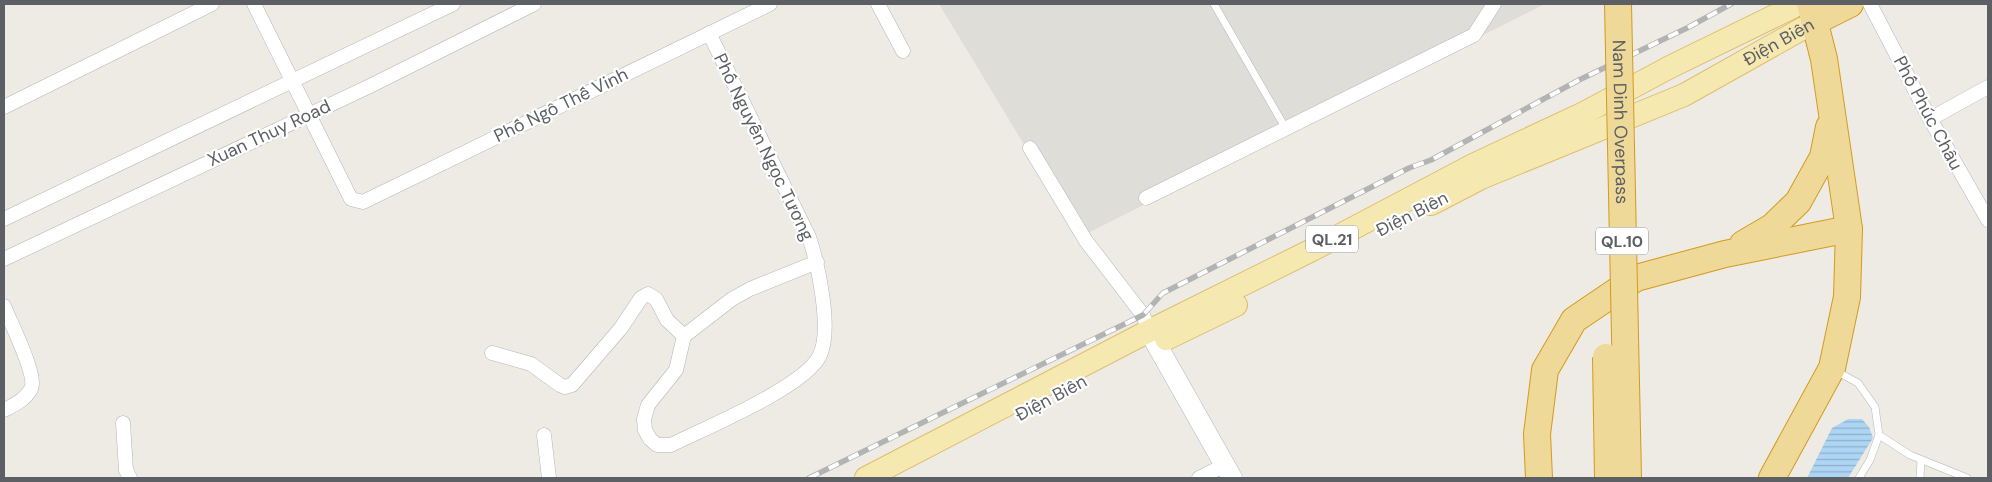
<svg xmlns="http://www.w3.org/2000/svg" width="1992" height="482" font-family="'DM Sans',sans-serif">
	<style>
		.industrial { fill: #deddd8 }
		.water { fill: url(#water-rules) }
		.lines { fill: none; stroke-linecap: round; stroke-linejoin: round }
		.lane-casing { stroke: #b4b6b9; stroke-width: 8 }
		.street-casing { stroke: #b4b6b9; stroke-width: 15 }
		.secondary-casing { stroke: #b6b8bc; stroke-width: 21 }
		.primary-casing { stroke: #dfbe6b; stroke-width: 24 }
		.highway-casing { stroke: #d49a1d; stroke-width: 28 }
		.lane { stroke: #fff; stroke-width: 7 }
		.street { stroke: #fff; stroke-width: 14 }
		.secondary { stroke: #fff; stroke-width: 20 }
		.primary { stroke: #f5e9b1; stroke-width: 22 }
		.highway { stroke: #efd998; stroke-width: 26 }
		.rail-casing { stroke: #b2b3b3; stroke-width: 5.5 }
		.rail { stroke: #fff; stroke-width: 4; stroke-dasharray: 11; stroke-linecap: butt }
		.highway-bridge-casing { stroke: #d49a1d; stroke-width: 28; stroke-linecap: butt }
		.highway-bridge { stroke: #efd998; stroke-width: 26 }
		.labels { text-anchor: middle; stroke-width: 4.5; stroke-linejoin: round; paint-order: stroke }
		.shield { fill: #fff; stroke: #8d8f92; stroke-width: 1 }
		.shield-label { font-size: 16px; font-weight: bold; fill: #5c5f63 }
		.street-label { font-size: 18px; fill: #5c5f63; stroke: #fff }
	</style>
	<defs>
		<pattern id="water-rules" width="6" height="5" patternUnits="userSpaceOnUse" patternTransform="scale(1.25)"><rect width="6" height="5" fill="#add5f4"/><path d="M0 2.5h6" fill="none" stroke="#90b0c9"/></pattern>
	</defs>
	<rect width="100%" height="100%" fill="#edebe4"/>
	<path class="industrial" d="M 939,4 L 1545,4 L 1080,237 Z"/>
	<path class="water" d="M 1848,419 L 1862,419 L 1869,427 L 1873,438 L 1848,478 L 1807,478 L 1832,428 Z"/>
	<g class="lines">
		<defs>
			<g id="lane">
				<path d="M 1214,4 L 1286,129"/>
				<path d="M 1836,371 L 1858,383 L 1875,407 L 1879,435 L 1870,460 L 1859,478"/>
				<path d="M 1879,435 L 1910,455 L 1967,478"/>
				<path d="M 1920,478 L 1921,460"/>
			</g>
			<g id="street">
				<path d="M 254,4 L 351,199 L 363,202 L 770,4"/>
				<path d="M 878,4 L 903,51"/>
				<path d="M 1870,4 L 1930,119 L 1988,220"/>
				<path d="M 709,33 L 809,237 C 818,264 833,332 819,357 C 802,388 705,428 671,445 L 657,445 L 650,439 L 645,430 L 644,419 L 648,405 L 676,370 L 684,336 L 732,299 L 750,289 L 817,262"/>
				<path d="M 4,107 L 212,4"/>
				<path d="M 1930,119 L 1988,87"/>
				<path d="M 1030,148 L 1086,241 L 1143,315 L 1149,331"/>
				<path d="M 1146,198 L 1474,35 L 1494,4"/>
				<path d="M 4,219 L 453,4"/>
				<path d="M 4,259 L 370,86 L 534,4"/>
				<path d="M 4,306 C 10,322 38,376 31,389 C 25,400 14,405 4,410"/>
				<path d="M 492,353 L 531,364 L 560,385 L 565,387 L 572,385 L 621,328 L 641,298 L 648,294 L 656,299 L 667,320 L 684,336"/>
				<path d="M 123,423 L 126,470 L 130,478"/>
				<path d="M 544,435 L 549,478"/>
				<path d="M 1199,478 L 1225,465"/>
			</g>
			<path id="secondary" d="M 1149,331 L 1232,478"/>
			<g id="primary">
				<path id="s1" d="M 1431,204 L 1481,178 L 1684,95 L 1816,21"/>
				<path d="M 1166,339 L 1236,305"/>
				<path d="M 866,478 L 1149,331 L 1312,250 L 1473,165 L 1584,113 L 1670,67 L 1799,4"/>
			</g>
			<g id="highway">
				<path d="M 1816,21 L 1850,4"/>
				<path d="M 1743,244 L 1772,227 L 1798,202 L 1823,157 L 1829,127"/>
				<path d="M 1539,478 L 1537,434 L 1545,370 L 1574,320 L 1636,278 L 1725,254 L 1849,229"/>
				<path d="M 1772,478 L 1832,368 L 1847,297 L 1849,229 L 1824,59 L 1810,4"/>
			</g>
		</defs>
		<use href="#lane" class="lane-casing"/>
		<use href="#street" class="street-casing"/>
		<use href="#secondary" class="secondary-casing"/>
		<use href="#primary" class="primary-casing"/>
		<use href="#highway" class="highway-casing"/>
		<use href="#lane" class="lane"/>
		<use href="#street" class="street"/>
		<use href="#secondary" class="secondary"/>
		<use href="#primary" class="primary"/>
		<use href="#highway" class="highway"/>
		<defs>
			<path id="rail" d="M 809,478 L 1143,315 L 1163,293 L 1409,168 L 1431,160 L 1579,80 L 1687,28 L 1731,4"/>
		</defs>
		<use href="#rail" class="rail-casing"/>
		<use href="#rail" class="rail"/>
		<defs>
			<g id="highway-bridge">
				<path id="s2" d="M 1618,4 L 1628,478"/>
				<path d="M 1606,357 L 1608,478"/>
			</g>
		</defs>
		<use href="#highway-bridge" class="highway-bridge-casing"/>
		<use href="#highway-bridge" class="highway-bridge"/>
	</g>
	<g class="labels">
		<g class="shield">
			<rect x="1306" y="225.5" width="52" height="27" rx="4"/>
			<rect x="1596" y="227.5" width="52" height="27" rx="4"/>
		</g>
		<g class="shield-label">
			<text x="1332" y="245">QL.21</text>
			<text x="1622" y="247">QL.10</text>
		</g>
		<g class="street-label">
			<text dy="6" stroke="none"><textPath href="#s1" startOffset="384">Điện Biên</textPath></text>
			<text transform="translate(561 105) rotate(-26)" y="6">Phố Ngô Thế Vinh</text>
			<text transform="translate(1928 113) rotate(62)" y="6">Phố Phúc Châu</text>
			<text dy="6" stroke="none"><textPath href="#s2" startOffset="118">Nam Dinh Overpass</textPath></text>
			<text transform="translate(269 133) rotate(-25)" y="6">Xuan Thuy Road</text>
			<text transform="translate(764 147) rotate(64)" y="6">Phố Nguyễn Ngọc Tương</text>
			<text transform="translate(1412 214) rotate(-27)" y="6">Điện Biên</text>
			<text transform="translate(1051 398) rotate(-28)" y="6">Điện Biên</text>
		</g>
	</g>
	<rect width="1992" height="482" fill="none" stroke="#5c5f63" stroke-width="10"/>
</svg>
